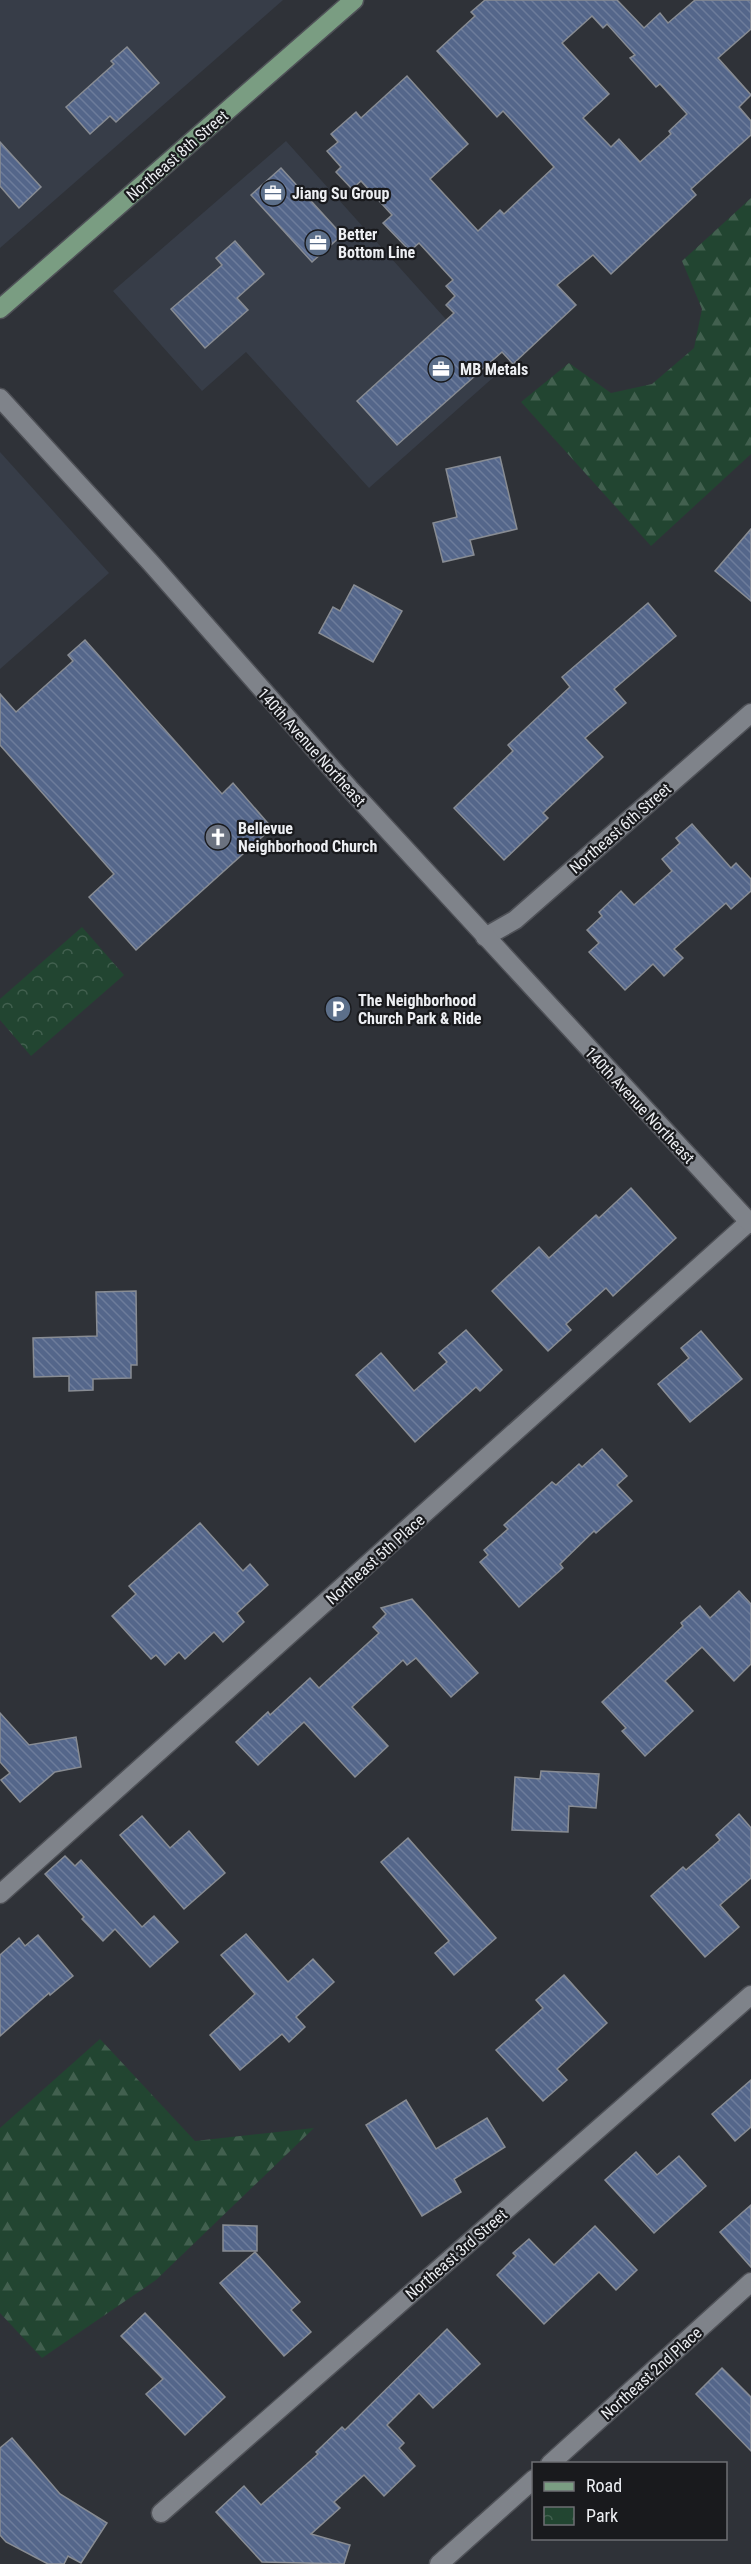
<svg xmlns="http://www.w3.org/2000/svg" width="751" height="2564" font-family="'Roboto Condensed',sans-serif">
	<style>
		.built { fill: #373d48 }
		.forest { fill: url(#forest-firs) }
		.park { fill: url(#park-crowns) }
		.building { fill: url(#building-back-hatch); stroke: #888c93; stroke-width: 1.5; fill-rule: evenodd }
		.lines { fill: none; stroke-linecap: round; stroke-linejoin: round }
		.street-casing { stroke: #4f5157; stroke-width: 21 }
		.secondary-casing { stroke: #4f5157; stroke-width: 21 }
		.primary-casing { stroke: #4f5157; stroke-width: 21 }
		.street { stroke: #7f838a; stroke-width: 18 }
		.secondary { stroke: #7f838a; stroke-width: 18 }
		.primary { stroke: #7a9d82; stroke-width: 18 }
		.labels { text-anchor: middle; stroke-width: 4.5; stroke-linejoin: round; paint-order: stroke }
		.street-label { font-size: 16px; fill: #edeff3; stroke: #191a1d }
		.poi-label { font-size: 16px; font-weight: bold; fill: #edeff3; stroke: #191a1d; text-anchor: start }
	</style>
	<defs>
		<pattern id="forest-firs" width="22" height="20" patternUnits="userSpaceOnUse" patternTransform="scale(1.5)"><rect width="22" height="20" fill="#224531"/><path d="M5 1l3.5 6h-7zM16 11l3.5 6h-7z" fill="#42604f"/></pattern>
		<pattern id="park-crowns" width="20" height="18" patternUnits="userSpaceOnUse" patternTransform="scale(1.5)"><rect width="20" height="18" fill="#224531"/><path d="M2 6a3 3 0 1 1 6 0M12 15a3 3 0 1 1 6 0" fill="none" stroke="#42604f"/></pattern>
		<pattern id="building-back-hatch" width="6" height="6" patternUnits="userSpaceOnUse" patternTransform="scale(1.5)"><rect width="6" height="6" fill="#54668a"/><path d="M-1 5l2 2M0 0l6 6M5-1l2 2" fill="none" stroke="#6d7c9b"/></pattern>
	</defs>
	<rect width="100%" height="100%" fill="#2f3238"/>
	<g class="built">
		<path d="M 0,0 L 283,0 L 0,248 Z"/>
		<path d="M 286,141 L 496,375 L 369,488 L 246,352 L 202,391 L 113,291 Z"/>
		<path d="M 0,452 L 109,573 L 0,669 Z"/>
	</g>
	<g class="forest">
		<path d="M 751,198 L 751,454 L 651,546 L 521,402 L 569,363 L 611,393 L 652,384 L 694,348 L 702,309 L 682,261 Z"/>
		<path d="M 100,2039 L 195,2141 L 314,2128 L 156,2280 L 42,2358 L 0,2313 L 0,2128 Z"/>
	</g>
	<path class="park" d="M 82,927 L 124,975 L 31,1056 L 0,1020 L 0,999 Z"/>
	<g class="building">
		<path d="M 485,0 L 617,0 L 644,28 L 660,13 L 668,23 L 695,0 L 751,0 L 751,29 L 718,58 L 751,95 L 739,107 L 751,121 L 751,135 L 691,189 L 696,195 L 611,274 L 593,255 L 557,285 L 576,305 L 513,364 L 502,352 L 397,445 L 357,401 L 454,313 L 446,305 L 455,296 L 446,286 L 453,280 L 419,243 L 410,251 L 383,223 L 392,215 L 361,181 L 352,189 L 336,172 L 341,167 L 327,151 L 338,142 L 331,134 L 356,112 L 361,118 L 407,76 L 468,144 L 430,179 L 478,231 L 500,210 L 504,214 L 554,167 L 503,111 L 497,117 L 437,51 L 475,16 L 471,12 ZM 592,16 L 603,28 L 607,24 L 635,55 L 630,58 L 656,87 L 660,84 L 687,114 L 669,131 L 671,134 L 640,162 L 619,139 L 611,147 L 583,118 L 609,94 L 562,43 Z"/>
		<path d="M 127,47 L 159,83 L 116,122 L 110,116 L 90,134 L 66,107 L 114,64 L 111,61 Z"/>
		<path d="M 0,142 L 41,187 L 19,208 L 0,186 Z"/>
		<path d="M 281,168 L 342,235 L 312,262 L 251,195 Z"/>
		<path d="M 235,241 L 264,274 L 237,298 L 248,310 L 205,348 L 171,309 L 222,265 L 216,258 Z"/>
		<path d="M 500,457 L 517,529 L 470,540 L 474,555 L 443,562 L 433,523 L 457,517 L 446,469 Z"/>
		<path d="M 751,529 L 751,601 L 715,571 Z"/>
		<path d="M 354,585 L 402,611 L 373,662 L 319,633 L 333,607 L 340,611 Z"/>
		<path d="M 648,603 L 676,636 L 614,689 L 626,703 L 585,738 L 603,757 L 543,813 L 548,818 L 504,860 L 454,808 L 513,751 L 508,745 L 570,687 L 562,677 Z"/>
		<path d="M 85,640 L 222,794 L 233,783 L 272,828 L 136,950 L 89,897 L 114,874 L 0,745 L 0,694 L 16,712 L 73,661 L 68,655 Z"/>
		<path d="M 692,824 L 731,868 L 736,863 L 751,879 L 751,891 L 731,909 L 726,903 L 674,949 L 683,958 L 664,976 L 653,964 L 625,990 L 589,952 L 599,943 L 587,930 L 602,916 L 599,912 L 621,891 L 634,905 L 672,871 L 662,859 L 680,843 L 676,838 Z"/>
		<path d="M 631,1188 L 676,1238 L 613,1296 L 606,1288 L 566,1324 L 571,1330 L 548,1351 L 492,1291 L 539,1247 L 549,1258 L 596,1215 L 599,1218 Z"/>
		<path d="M 136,1291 L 137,1365 L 131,1365 L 131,1378 L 93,1379 L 93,1390 L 69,1391 L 69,1376 L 34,1377 L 33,1338 L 97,1336 L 96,1292 Z"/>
		<path d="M 466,1330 L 502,1370 L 480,1391 L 476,1387 L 415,1442 L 356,1375 L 381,1353 L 414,1391 L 447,1362 L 439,1353 Z"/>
		<path d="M 701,1331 L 742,1379 L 690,1422 L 658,1384 L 689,1358 L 681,1348 Z"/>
		<path d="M 602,1449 L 627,1476 L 617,1485 L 632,1501 L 596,1533 L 594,1531 L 560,1564 L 563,1568 L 519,1607 L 480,1562 L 488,1555 L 484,1550 L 508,1529 L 504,1525 L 552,1482 L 556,1485 L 579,1464 L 582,1467 Z"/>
		<path d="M 200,1523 L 243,1571 L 250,1564 L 268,1585 L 237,1613 L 244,1622 L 223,1642 L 214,1632 L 185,1659 L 179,1652 L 165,1665 L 156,1655 L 151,1659 L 112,1616 L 136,1594 L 129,1586 Z"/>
		<path d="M 739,1591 L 751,1604 L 751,1664 L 734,1681 L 702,1647 L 665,1681 L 693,1711 L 645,1756 L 622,1731 L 626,1728 L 602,1702 L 683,1626 L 681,1623 L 700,1606 L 710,1618 Z"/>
		<path d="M 412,1599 L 478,1673 L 451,1697 L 416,1658 L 407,1665 L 403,1660 L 352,1707 L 388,1746 L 355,1777 L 304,1722 L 258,1765 L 236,1742 L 268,1712 L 270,1715 L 310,1678 L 319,1688 L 379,1633 L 373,1627 L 386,1614 L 381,1608 Z"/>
		<path d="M 0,1713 L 29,1745 L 76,1737 L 81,1767 L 55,1772 L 20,1802 L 1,1780 L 10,1773 L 0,1762 Z"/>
		<path d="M 541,1771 L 599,1774 L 596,1808 L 569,1806 L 568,1832 L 512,1830 L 515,1777 L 540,1779 Z"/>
		<path d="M 739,1814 L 751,1828 L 751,1878 L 720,1905 L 739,1927 L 705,1957 L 651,1896 L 683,1867 L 686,1870 L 720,1840 L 716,1835 Z"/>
		<path d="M 142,1816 L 170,1848 L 189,1831 L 225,1873 L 184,1909 L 120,1835 Z"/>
		<path d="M 408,1838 L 496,1938 L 454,1975 L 435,1953 L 449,1941 L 381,1862 Z"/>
		<path d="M 65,1856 L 75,1866 L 81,1860 L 142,1927 L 154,1916 L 178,1942 L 150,1967 L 115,1929 L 103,1941 L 82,1919 L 84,1917 L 45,1874 Z"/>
		<path d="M 246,1934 L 288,1982 L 313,1959 L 334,1982 L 296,2017 L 305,2027 L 289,2042 L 282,2034 L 240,2070 L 210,2035 L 255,1994 L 221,1955 Z"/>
		<path d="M 38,1935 L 73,1976 L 50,1995 L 49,1993 L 0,2036 L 0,1955 L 19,1938 L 25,1946 Z"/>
		<path d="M 564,1975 L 607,2023 L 557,2069 L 567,2080 L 543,2101 L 496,2050 L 543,2008 L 536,2000 Z"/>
		<path d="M 751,2080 L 751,2127 L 735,2141 L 712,2114 Z"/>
		<path d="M 406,2100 L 436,2149 L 487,2118 L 505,2147 L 454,2179 L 461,2192 L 422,2216 L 366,2125 Z"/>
		<path d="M 636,2152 L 657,2175 L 679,2156 L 706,2186 L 654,2233 L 605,2180 Z"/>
		<path d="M 751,2205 L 751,2267 L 720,2232 Z"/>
		<path d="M 223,2225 L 257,2226 L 257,2251 L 223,2251 Z"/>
		<path d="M 595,2226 L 637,2270 L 616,2290 L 599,2272 L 544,2324 L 497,2275 L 516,2256 L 513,2253 L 529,2239 L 554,2265 Z"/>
		<path d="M 255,2252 L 300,2302 L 291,2310 L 311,2332 L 284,2356 L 220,2283 Z"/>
		<path d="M 145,2313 L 225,2397 L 185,2435 L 146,2394 L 163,2379 L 121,2336 Z"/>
		<path d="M 447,2329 L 480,2364 L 433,2408 L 419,2393 L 387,2425 L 404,2443 L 399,2448 L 415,2466 L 384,2496 L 364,2475 L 334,2502 L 340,2508 L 311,2534 L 350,2545 L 344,2564 L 262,2562 L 216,2512 L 244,2486 L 261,2505 L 318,2454 L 316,2452 L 342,2427 L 345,2430 Z"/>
		<path d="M 722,2368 L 751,2397 L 751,2451 L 696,2394 Z"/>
		<path d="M 12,2438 L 60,2494 L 107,2523 L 81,2563 L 68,2556 L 64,2564 L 48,2564 L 6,2542 L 0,2535 L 0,2448 Z"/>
	</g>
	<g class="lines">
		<defs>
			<g id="street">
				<path d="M 485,937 L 515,920 L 751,713"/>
				<path d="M 0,1894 L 749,1222"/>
				<path d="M 550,2464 L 751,2282"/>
				<path d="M 161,2513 L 751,1995"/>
				<path d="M 439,2564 L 534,2479"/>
			</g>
			<path id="secondary" d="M 0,398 L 150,562 L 349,788 L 751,1224"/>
			<path id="primary" d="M 0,309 L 354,0"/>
		</defs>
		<use href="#street" class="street-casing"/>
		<use href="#secondary" class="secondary-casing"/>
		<use href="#primary" class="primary-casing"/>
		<use href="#street" class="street"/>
		<use href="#secondary" class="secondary"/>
		<use href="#primary" class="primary"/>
	</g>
	<defs>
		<symbol id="office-disc" viewBox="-11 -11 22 22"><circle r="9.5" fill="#5c6f8a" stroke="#191a1d"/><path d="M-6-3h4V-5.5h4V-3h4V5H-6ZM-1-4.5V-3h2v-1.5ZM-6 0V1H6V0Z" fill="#fff"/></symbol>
		<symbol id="church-disc" viewBox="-11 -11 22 22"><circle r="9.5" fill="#6b7280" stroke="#191a1d"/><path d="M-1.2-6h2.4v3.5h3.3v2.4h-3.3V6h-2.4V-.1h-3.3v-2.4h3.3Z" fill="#fff"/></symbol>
		<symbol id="parking-disc" viewBox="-11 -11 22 22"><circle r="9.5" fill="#5c6f8a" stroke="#191a1d"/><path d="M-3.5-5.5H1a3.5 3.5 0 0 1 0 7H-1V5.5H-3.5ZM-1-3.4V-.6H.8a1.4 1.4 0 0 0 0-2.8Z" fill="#fff"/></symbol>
	</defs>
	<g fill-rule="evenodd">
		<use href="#office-disc" x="258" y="178" width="30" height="30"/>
		<use href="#office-disc" x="303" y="228" width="30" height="30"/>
		<use href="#office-disc" x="426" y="354" width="30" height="30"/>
		<use href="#church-disc" x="203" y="822" width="30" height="30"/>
		<use href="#parking-disc" x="323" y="994" width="30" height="30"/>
	</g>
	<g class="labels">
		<g class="street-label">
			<text transform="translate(177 155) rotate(-41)" y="6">Northeast 8th Street</text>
			<text transform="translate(312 747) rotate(48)" y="6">140th Avenue Northeast</text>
			<text transform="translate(620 828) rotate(-41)" y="6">Northeast 6th Street</text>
			<text transform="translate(640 1105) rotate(47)" y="6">140th Avenue Northeast</text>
			<text transform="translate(375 1559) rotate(-42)" y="6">Northeast 5th Place</text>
			<text transform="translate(456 2254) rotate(-41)" y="6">Northeast 3rd Street</text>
			<text transform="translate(651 2373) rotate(-42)" y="6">Northeast 2nd Place</text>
		</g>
		<g class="poi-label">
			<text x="292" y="199">Jiang Su Group</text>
			<text x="338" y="240">Better<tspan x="338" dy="18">Bottom Line</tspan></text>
			<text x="460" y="375">MB Metals</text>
			<text x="238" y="834">Bellevue<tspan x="238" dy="18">Neighborhood Church</tspan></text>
			<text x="358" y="1006">The Neighborhood<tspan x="358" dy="18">Church Park &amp; Ride</tspan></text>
		</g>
	</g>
	<rect x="532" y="2462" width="195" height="78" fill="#191a1d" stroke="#6e6f73" stroke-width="1.5"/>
	<rect x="544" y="2482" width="30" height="9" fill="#7a9d82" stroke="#6e6f73" stroke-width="1.5"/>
	<text x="586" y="2492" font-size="18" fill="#edeff3">Road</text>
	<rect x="544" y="2507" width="30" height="18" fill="url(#park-crowns)" stroke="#6e6f73" stroke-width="1.5"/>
	<text x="586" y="2522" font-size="18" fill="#edeff3">Park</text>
</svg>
